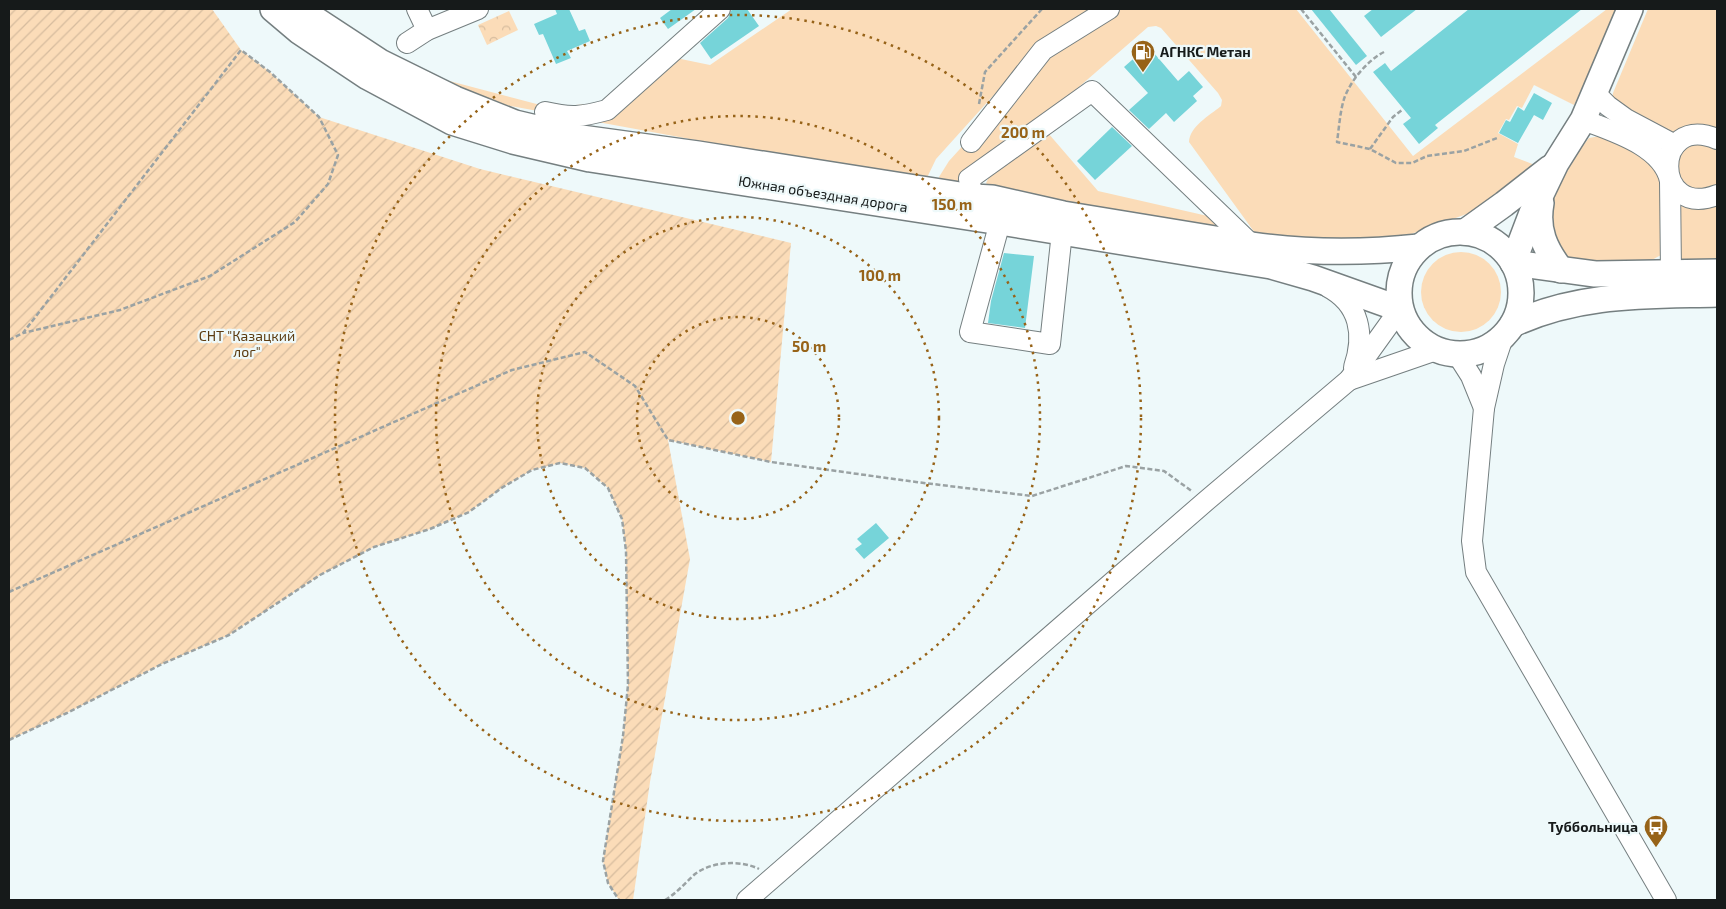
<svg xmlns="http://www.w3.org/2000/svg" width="1726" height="909" font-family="'Exo 2',sans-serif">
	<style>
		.grass { fill: #fbdcb8 }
		.park { fill: url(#park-crowns) }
		.garden { fill: url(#garden-furrows) }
		.building { fill: #76d4d9 }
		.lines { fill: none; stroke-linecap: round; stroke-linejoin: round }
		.minor-casing { stroke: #757f80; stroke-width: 22 }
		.major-casing { stroke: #757f80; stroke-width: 28 }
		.path { stroke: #9aa2a3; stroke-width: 2.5; stroke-dasharray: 5 2.5; stroke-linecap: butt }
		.minor { stroke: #fff; stroke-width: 20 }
		.major { stroke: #fff; stroke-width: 25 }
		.ring { fill: none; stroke: #976318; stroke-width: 2.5; stroke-dasharray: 2.5 5 }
		.labels { text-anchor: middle; stroke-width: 4.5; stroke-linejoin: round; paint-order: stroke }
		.poi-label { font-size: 14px; font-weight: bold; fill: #161a1a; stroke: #eef9fa; text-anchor: start }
		.street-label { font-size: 14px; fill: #161a1a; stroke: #eef9fa }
		.park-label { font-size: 14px; fill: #5c3c11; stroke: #eef9fa }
		.centre { fill: #976318; stroke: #eef9fa; stroke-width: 2.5 }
		.ring-label { font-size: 15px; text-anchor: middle; font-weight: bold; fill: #976318; stroke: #eef9fa; stroke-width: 4.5; stroke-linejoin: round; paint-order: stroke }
	</style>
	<defs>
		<pattern id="park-crowns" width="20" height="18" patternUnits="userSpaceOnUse" patternTransform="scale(1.25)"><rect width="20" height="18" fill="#fbdcb8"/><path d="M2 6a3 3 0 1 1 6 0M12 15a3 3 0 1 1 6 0" fill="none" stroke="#d6bc9e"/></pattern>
		<pattern id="garden-furrows" width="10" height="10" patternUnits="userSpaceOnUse" patternTransform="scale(1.25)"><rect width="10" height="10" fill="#fbdcb8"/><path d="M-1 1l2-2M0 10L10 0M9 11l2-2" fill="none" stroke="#d6bc9e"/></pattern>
	</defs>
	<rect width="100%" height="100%" fill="#eef9fa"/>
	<g class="grass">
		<path d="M 792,9 L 1098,9 L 1038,46 L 936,159 L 923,186 L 717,144 L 483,101 L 438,80 L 442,79 L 548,107 L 565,109 L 575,105 L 617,102 L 676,58 L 710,65 Z"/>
		<path d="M 1119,9 L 1296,9 L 1413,156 L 1607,9 L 1620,9 L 1574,105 L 1534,85 L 1522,108 L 1517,106 L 1509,120 L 1506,119 L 1498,133 L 1518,144 L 1514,157 L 1535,165 L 1486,207 L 1389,242 L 1278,240 L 1255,233 L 1189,142 C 1190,126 1209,116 1221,106 L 1222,100 L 1218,93 L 1161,28 L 1156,26 L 1148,27 L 960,190 L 942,183 L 939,177 L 949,161 L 1047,53 Z"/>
		<path d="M 1648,9 L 1717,9 L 1717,129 L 1675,132 L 1663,131 L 1612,101 L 1613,93 Z"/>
		<path d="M 1048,133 L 1098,191 L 1212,217 L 1224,231 L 993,191 L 986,183 L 989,177 Z"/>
		<path d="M 1600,136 L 1640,154 L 1659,173 L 1663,254 L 1648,262 L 1570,262 L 1549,243 L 1550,200 L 1581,148 L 1589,138 Z"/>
		<path d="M 1701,140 L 1717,147 L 1717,186 C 1693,194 1691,192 1677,172 C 1680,150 1680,147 1701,140 Z"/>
		<path d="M 1675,197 L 1717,204 L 1717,259 L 1676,259 Z"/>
		<circle cx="1461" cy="292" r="40"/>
	</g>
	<path class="park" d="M 509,11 L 518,30 L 487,45 L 478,25 Z"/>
	<path class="garden" d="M 9,9 L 212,9 L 241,50 L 270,72 L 319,117 L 480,169 L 791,243 L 771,462 L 668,440 L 690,559 L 650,782 L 633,900 L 619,900 L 608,883 L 603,861 L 623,736 L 628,685 L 626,551 L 622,519 L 608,488 L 585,468 L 560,463 L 532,470 L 503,487 L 469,512 L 430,529 L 374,547 L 320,575 L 229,635 L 162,664 L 67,713 L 9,740 Z"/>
	<g class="building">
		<path d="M 555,9 L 569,9 L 579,31 L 585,29 L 590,41 L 567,51 L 571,58 L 556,64 L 543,34 L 539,35 L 534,24 L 557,14 Z"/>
		<path d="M 672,9 L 696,9 L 668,29 L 660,18 Z"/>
		<path d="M 732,9 L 747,9 L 759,26 L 711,59 L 700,43 L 728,18 Z"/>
		<path d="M 1311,9 L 1329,9 L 1367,56 L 1356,65 Z"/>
		<path d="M 1373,9 L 1417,9 L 1381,37 L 1364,16 Z"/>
		<path d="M 1469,9 L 1582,9 L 1435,125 L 1438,128 L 1419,144 L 1403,124 L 1411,118 L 1373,72 L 1385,63 L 1391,71 Z"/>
		<path d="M 1148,46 L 1178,81 L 1189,71 L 1203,87 L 1193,96 L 1197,101 L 1174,122 L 1166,113 L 1149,129 L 1129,110 L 1148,93 L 1124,67 Z"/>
		<path d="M 1534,93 L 1552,103 L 1543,120 L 1534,115 L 1518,143 L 1499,133 L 1506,120 L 1510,122 L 1518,107 L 1524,111 Z"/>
		<path d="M 1112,127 L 1132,146 L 1095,180 L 1077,161 Z"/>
		<path d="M 1004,253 L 1034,256 L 1025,328 L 988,323 L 991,301 Z"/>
		<path d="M 876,523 L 889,538 L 864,559 L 855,549 L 862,544 L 857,539 Z"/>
	</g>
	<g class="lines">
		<defs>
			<g id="minor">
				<path d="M 417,9 L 427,30"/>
				<path d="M 407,43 L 427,30 L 478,9"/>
				<path d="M 1595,93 L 1608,106 L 1626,119 L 1675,145"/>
				<path d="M 545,112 C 571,118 581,117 607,110 L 720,9"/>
				<path d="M 1583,120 C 1612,131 1663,146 1670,181 L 1671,273"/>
				<path d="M 1717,139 C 1652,112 1652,220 1717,195"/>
				<path d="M 971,142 L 1043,50 L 1109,9"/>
				<path d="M 971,210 L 973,197 L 969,179 L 1092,91 L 1252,245"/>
				<path d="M 1000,222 L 970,332 L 1050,344 L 1062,232"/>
				<path d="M 1328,287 C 1360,304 1365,335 1354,367"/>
				<path d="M 1457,354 L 1471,376 L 1484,408 L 1494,364 L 1503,337"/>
				<path d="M 1349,380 L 1436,350"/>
				<path d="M 1484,408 L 1472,541 L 1476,572 L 1666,900"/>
				<path d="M 747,900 L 1206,501 L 1349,380 L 1400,309"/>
			</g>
			<g id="major">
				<path d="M 273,9 L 299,31 L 368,77 L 452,122 L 513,141 L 590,159 L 1000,222 L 1271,266 L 1313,278 L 1400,309"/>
				<path d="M 304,9 L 316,20 L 380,62 L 455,99 L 515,123 L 574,137 L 698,154 L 973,197 L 992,198 L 1063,214 L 1252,245 C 1307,253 1364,253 1419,247"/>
				<path d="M 1630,9 L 1583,120 L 1556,163 L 1532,213 L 1513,263 L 1595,274 L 1717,272"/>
				<path d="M 1541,203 C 1536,230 1545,249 1561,270"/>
				<path d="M 1465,232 L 1504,204 L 1550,168"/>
				<circle cx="1460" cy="293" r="61"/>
				<path d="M 1513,324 C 1580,293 1645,296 1717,294"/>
			</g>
		</defs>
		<use href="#minor" class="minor-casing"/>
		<use href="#major" class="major-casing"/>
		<g class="path">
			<path d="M 1301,9 L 1356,77"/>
			<path d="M 1384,52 C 1368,60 1350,81 1344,99 C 1340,112 1339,128 1337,142 L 1370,149 L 1396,163 L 1412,163 L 1427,156 L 1464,151 L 1497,138"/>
			<path d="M 979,104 L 985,72 L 1042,9"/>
			<path d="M 1370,149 L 1393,117 L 1402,110"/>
			<path d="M 9,340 L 23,333 L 241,50 L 270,72 L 319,117 L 338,155 L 328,184 L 295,222 L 210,276 L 120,310 L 23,333"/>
			<path d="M 9,592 L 512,370 L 585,352 L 635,386 L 668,440 L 771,462 L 916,482 L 1032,496 L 1126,466 L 1164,471 L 1193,492"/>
			<path d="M 9,740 L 67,713 L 162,664 L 229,635 L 320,575 L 374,547 L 430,529 L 469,512 L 503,487 L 532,470 L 560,463 L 585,468 L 608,488 L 622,519 L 626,551 L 628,685 L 623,736 L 603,861 L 608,883 L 619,900"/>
			<path d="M 665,900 C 677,893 685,883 695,874 C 712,861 741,860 759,869"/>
		</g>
		<use href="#minor" class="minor"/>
		<use href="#major" class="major"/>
	</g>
	<g class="ring">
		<circle cx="738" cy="418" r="101"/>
		<circle cx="738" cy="418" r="201"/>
		<circle cx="738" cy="418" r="302"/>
		<circle cx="738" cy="418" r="403"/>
	</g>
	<defs>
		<symbol id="fuel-pin" viewBox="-11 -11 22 30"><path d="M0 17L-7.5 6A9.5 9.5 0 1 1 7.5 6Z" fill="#976318" stroke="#eef9fa"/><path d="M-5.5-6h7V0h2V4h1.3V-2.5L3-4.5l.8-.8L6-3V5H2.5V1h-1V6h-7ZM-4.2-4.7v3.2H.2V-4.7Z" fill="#fff"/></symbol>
		<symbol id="bus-pin" viewBox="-11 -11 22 30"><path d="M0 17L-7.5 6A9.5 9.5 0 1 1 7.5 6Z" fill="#976318" stroke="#eef9fa"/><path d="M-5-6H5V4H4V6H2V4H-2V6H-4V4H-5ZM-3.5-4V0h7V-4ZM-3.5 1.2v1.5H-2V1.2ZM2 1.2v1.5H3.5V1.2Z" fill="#fff"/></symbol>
	</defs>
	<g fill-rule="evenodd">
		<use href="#fuel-pin" x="1129" y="38" width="28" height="38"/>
		<use href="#bus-pin" x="1642" y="813" width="28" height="38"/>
	</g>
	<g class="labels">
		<g class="poi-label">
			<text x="1160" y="57">АГНКС Метан</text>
			<text x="1638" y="832" text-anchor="end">Туббольница</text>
		</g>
		<g class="street-label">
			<text transform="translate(823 194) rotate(9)" y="5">Южная объездная дорога</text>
		</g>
		<g class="park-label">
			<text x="247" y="341">СНТ "Казацкий<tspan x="247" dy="16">лог"</tspan></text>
		</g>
	</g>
	<circle cx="738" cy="418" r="8" class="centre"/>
	<g class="ring-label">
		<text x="1023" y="138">200 m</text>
		<text x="952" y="210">150 m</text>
		<text x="880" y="281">100 m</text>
		<text x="809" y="352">50 m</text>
	</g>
	<rect width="1726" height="909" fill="none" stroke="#161a1a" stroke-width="20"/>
</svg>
